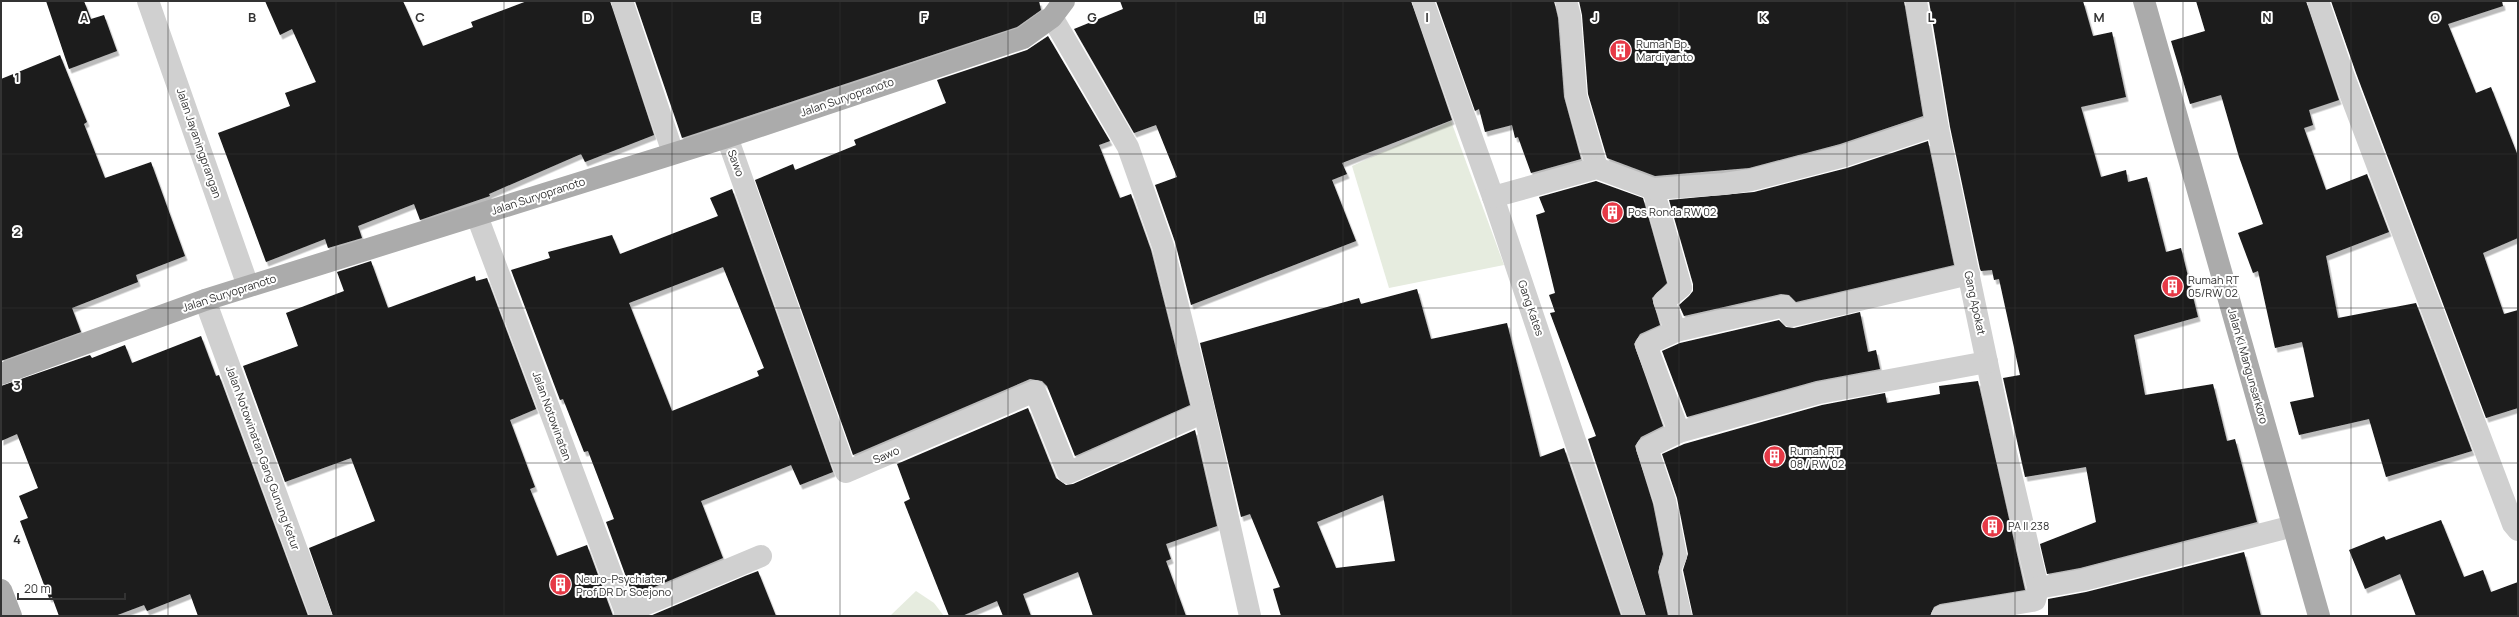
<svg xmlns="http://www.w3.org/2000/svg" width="2519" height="617" font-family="Manrope,sans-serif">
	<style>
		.green { fill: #e6ecdf }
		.building { fill: #1a1a1a; fill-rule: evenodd; filter: url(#shadow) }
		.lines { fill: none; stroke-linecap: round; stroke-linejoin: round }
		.minor { stroke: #d0d0d0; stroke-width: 22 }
		.major { stroke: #ababab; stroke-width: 22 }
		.grid { fill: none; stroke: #333; stroke-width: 1; stroke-opacity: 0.55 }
		.labels { text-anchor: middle; stroke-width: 4; stroke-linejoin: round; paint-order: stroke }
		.poi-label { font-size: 11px; fill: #333; stroke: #fff; text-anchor: start }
		.street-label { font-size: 11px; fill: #333; stroke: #fff }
		.grid-label { font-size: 13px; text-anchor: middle; font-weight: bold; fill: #333; stroke: #fff; stroke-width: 4; stroke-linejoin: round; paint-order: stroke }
	</style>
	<defs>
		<filter id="shadow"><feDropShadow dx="2.5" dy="4.5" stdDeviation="0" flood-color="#0004"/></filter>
	</defs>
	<rect width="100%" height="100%" fill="#fff"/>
	<g class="green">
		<path d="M 1451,121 L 1504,265 L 1389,288 L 1352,166 Z"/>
		<path d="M 916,591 L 934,603 L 944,616 L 890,616 Z"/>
	</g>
	<g class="building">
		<path d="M 46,1 L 84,1 L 91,19 L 104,15 L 117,51 L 69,69 Z"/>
		<path d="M 265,1 L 403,1 L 423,46 L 473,27 L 471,22 L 527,1 L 610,1 L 654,135 L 585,162 L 581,154 L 489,194 L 490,196 L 420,220 L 414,204 L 358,226 L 362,238 L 328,248 L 325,239 L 266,262 L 218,133 L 290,106 L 285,93 L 316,82 L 292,29 L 280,35 Z"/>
		<path d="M 635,1 L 1039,1 L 1041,10 L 1017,27 L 682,138 Z"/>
		<path d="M 1120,1 L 1411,1 L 1452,120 L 1342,163 L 1347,174 L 1332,180 L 1356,241 L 1191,305 L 1175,242 L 1155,185 L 1177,177 L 1156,125 L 1134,133 L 1074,29 L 1123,9 Z"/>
		<path d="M 1436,1 L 1554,1 L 1558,18 L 1564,97 L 1581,159 L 1531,173 L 1518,137 L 1515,138 L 1512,125 L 1485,132 L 1479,109 L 1475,111 Z"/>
		<path d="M 1579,1 L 1904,1 L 1923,116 L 1840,144 L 1749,168 L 1655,176 L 1607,158 L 1588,94 L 1582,15 Z"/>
		<path d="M 1929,1 L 2083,1 L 2093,36 L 2112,32 L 2126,97 L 2081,107 L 2101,177 L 2126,170 L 2128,182 L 2147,177 L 2166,252 L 2181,248 L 2198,317 L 2134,335 L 2145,395 L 2213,384 L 2227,441 L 2235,439 L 2257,522 L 2080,568 L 2047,574 L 2040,544 L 2096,522 L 2086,467 L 2025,477 L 2003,378 L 2020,375 L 1999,279 L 1994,280 L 1992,270 L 1981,271 L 1980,269 L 1950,127 Z"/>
		<path d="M 2196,1 L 2306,1 L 2339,100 L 2309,110 L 2313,125 L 2304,128 L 2326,190 L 2367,174 L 2389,232 L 2326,256 L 2338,318 L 2416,303 L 2472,451 L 2386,477 L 2369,419 L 2299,435 L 2290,402 L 2314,397 L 2302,342 L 2275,348 L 2258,271 L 2253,273 L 2238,233 L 2263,224 L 2239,157 L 2221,95 L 2190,104 L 2171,41 L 2205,31 Z"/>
		<path d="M 2331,1 L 2502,1 L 2503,6 L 2448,24 L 2476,93 L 2491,87 L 2518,156 L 2518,238 L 2483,253 L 2504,314 L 2518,310 L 2518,408 L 2486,418 L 2356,73 Z"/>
		<path d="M 1048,36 L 1110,141 L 1099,145 L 1120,198 L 1131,194 L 1151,250 L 1190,405 L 1075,456 L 1047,386 L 1042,381 L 1030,379 L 853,455 L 755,180 L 793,164 L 795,170 L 856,145 L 854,140 L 946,103 L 937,80 L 1027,50 Z"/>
		<path d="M 60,55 L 87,122 L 84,124 L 105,178 L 151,162 L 185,256 L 136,275 L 138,282 L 72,308 L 81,332 L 1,361 L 1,79 Z"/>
		<path d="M 1928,141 L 1954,265 L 1796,302 L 1789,295 L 1781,294 L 1684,316 L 1679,305 L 1689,296 L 1693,291 L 1693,284 L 1669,200 L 1754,192 L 1847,168 Z"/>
		<path d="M 1596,181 L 1643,198 L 1667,283 L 1652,298 L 1660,325 L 1640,334 L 1634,344 L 1663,426 L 1641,437 L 1635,446 L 1653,504 L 1663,554 L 1658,572 L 1668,616 L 1646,616 L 1588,439 L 1596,436 L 1550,313 L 1555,312 L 1549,295 L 1555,293 L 1536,215 L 1545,212 L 1539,197 Z"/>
		<path d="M 732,189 L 833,472 L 800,485 L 791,465 L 701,501 L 723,558 L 633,596 L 606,522 L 614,519 L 588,451 L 584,452 L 563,399 L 560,400 L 511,270 L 550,258 L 548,252 L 612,235 L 620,254 L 718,216 L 710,198 ZM 723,267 L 764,368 L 757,371 L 759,376 L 672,411 L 629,303 Z"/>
		<path d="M 371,261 L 388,308 L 475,276 L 476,281 L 487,278 L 536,409 L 510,420 L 535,487 L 530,489 L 557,556 L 587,545 L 613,616 L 333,616 L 309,548 L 375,521 L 351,458 L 285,482 L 243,366 L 298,346 L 286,313 L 344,291 L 337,272 Z"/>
		<path d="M 1417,289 L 1431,339 L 1507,323 L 1540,457 L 1564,448 L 1621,616 L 1281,616 L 1273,589 L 1280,587 L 1250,514 L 1241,517 L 1200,343 L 1359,298 L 1361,304 ZM 1383,495 L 1395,561 L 1336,568 L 1317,522 Z"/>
		<path d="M 1860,312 L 1868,352 L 1876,350 L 1880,369 L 1816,381 L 1687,417 L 1662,351 L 1680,343 L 1779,320 L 1786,327 L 1794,328 Z"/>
		<path d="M 201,336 L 216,376 L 219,375 L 308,616 L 198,616 L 190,594 L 147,611 L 144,605 L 115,616 L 59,616 L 52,597 L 49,598 L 20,521 L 28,518 L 19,496 L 38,488 L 17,434 L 1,441 L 1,386 L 90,355 L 92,358 L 125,345 L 132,363 Z"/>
		<path d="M 1978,381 L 2025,590 L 1940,604 L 1934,607 L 1930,616 L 1693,616 L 1683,570 L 1688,554 L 1677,498 L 1662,454 L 1684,444 L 1822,405 L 1885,393 L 1887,403 L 1940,394 L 1939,386 Z"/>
		<path d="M 1028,408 L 1056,478 L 1066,485 L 1073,484 L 1195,430 L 1217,526 L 1166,544 L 1171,559 L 1166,561 L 1186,616 L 1093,616 L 1078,572 L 1023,594 L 1031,616 L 1003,616 L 997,601 L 962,616 L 949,616 L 904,502 L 910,499 L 897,464 Z"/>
		<path d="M 2441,520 L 2464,577 L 2483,570 L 2491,592 L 2518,582 L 2518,616 L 2416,616 L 2400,574 L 2365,589 L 2349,550 L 2384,536 L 2386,540 Z"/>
		<path d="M 2244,552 L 2261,616 L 2048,616 L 2048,599 L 2086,592 Z"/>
		<path d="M 758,571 L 776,616 L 650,616 L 745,576 Z"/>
	</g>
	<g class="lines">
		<g class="minor">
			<path d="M 148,1 L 248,286"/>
			<path d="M 622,1 L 673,153"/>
			<path d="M 1423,1 L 1493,197 L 1634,616"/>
			<path d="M 1566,1 L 1570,16 L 1576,96 L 1597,168"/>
			<path d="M 1916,1 L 1938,129 L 2006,453 L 2038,588 L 2035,600 L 2032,601 L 1942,616"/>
			<path d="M 2318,1 L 2344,77 L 2513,524 L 2518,530"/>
			<path d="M 1052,17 L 1128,147 L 1163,246 L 1202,402 L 1250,616"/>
			<path d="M 727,137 L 846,472 L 1035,391 L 1068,473 L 1204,412"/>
			<path d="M 1653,189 L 1681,287 L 1664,301 L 1676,331 L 1646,345 L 1679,432 L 1647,448 L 1665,501 L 1676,556 L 1670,569 L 1681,616"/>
			<path d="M 1493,197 L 1597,168 L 1653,189 L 1724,184 L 1751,180 L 1844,156 L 1928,128 L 1938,129"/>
			<path d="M 477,216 L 627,616"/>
			<path d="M 205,300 L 321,616"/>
			<path d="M 1676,331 L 1784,306 L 1791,316 L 1969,274"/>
			<path d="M 1679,432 L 1819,393 L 1987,362"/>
			<path d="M 2038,588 L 2083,580 L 2293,526"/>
			<path d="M 625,613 L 761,556"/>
		</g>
		<g class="major">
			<path d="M 2144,1 L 2319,616"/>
			<path d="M 1,374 L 205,300 L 727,137 L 1023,38 L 1052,17 L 1064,1"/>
			<path d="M 1,590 L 11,616"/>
		</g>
	</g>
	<path class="grid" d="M 168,1 L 168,616M 336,1 L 336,616M 504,1 L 504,616M 672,1 L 672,616M 840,1 L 840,616M 1008,1 L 1008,616M 1176,1 L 1176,616M 1343,1 L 1343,616M 1511,1 L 1511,616M 1679,1 L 1679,616M 1847,1 L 1847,616M 2015,1 L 2015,616M 2183,1 L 2183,616M 2351,1 L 2351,616M 1,154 L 2518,154M 1,308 L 2518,308M 1,463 L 2518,463"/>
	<defs>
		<symbol id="building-disc" viewBox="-11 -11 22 22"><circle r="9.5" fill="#e63946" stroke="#fff"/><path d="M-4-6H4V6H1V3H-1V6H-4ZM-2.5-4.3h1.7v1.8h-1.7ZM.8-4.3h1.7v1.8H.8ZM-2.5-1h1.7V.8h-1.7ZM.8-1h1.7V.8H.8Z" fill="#fff"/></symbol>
	</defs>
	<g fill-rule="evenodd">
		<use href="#building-disc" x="1608" y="38" width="25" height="25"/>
		<use href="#building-disc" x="1600" y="200" width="25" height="25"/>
		<use href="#building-disc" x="2160" y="274" width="25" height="25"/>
		<use href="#building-disc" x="1762" y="444" width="25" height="25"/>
		<use href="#building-disc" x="1980" y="514" width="25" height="25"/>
		<use href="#building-disc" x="548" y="572" width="25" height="25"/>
	</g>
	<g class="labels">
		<g class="poi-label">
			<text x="1636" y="48">Rumah Bp.<tspan x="1636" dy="13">Mardiyanto</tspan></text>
			<text x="1628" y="216">Pos Ronda RW 02</text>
			<text x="2188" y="284">Rumah RT<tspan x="2188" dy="13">05/RW 02</tspan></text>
			<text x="1790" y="455">Rumah RT<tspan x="1790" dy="13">08 / RW 02</tspan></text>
			<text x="2008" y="530">PA II 238</text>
			<text x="576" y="583">Neuro-Psychiater<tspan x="576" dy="13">Prof DR Dr Soejono</tspan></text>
		</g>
		<g class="street-label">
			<text transform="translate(847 97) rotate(-19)" y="4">Jalan Suryopranoto</text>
			<text transform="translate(199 143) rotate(71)" y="4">Jalan Jayaningprangan</text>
			<text transform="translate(736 163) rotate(70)" y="4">Sawo</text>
			<text transform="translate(538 196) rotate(-18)" y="4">Jalan Suryopranoto</text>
			<text transform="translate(229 293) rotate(-18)" y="4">Jalan Suryopranoto</text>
			<text transform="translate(1975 303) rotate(78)" y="4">Gang Apokat</text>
			<text transform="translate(1531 308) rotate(71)" y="4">Gang Kates</text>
			<text transform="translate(2248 366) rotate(74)" y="4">Jalan Ki Mangunsarkoro</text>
			<text transform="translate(552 416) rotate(70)" y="4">Jalan Notowinatan</text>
			<text transform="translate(886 455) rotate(-23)" y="4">Sawo</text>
			<text transform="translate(263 458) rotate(70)" y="4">Jalan Notowinatan Gang Gunung Ketur</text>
		</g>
	</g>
	<g class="grid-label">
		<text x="84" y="22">A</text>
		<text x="252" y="22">B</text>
		<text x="420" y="22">C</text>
		<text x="588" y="22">D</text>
		<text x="756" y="22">E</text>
		<text x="924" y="22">F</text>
		<text x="1092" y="22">G</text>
		<text x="1260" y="22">H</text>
		<text x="1427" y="22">I</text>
		<text x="1595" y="22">J</text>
		<text x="1763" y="22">K</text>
		<text x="1931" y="22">L</text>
		<text x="2099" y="22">M</text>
		<text x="2267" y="22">N</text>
		<text x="2435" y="22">O</text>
		<text x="17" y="82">1</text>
		<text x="17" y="236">2</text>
		<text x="17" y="390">3</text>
		<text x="17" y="544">4</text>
	</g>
	<rect width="2519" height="617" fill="none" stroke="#333333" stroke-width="4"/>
	<path d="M18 593v6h107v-6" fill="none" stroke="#333333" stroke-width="2"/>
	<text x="24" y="593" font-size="12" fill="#333333" stroke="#ffffff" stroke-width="3" paint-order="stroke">20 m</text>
</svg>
